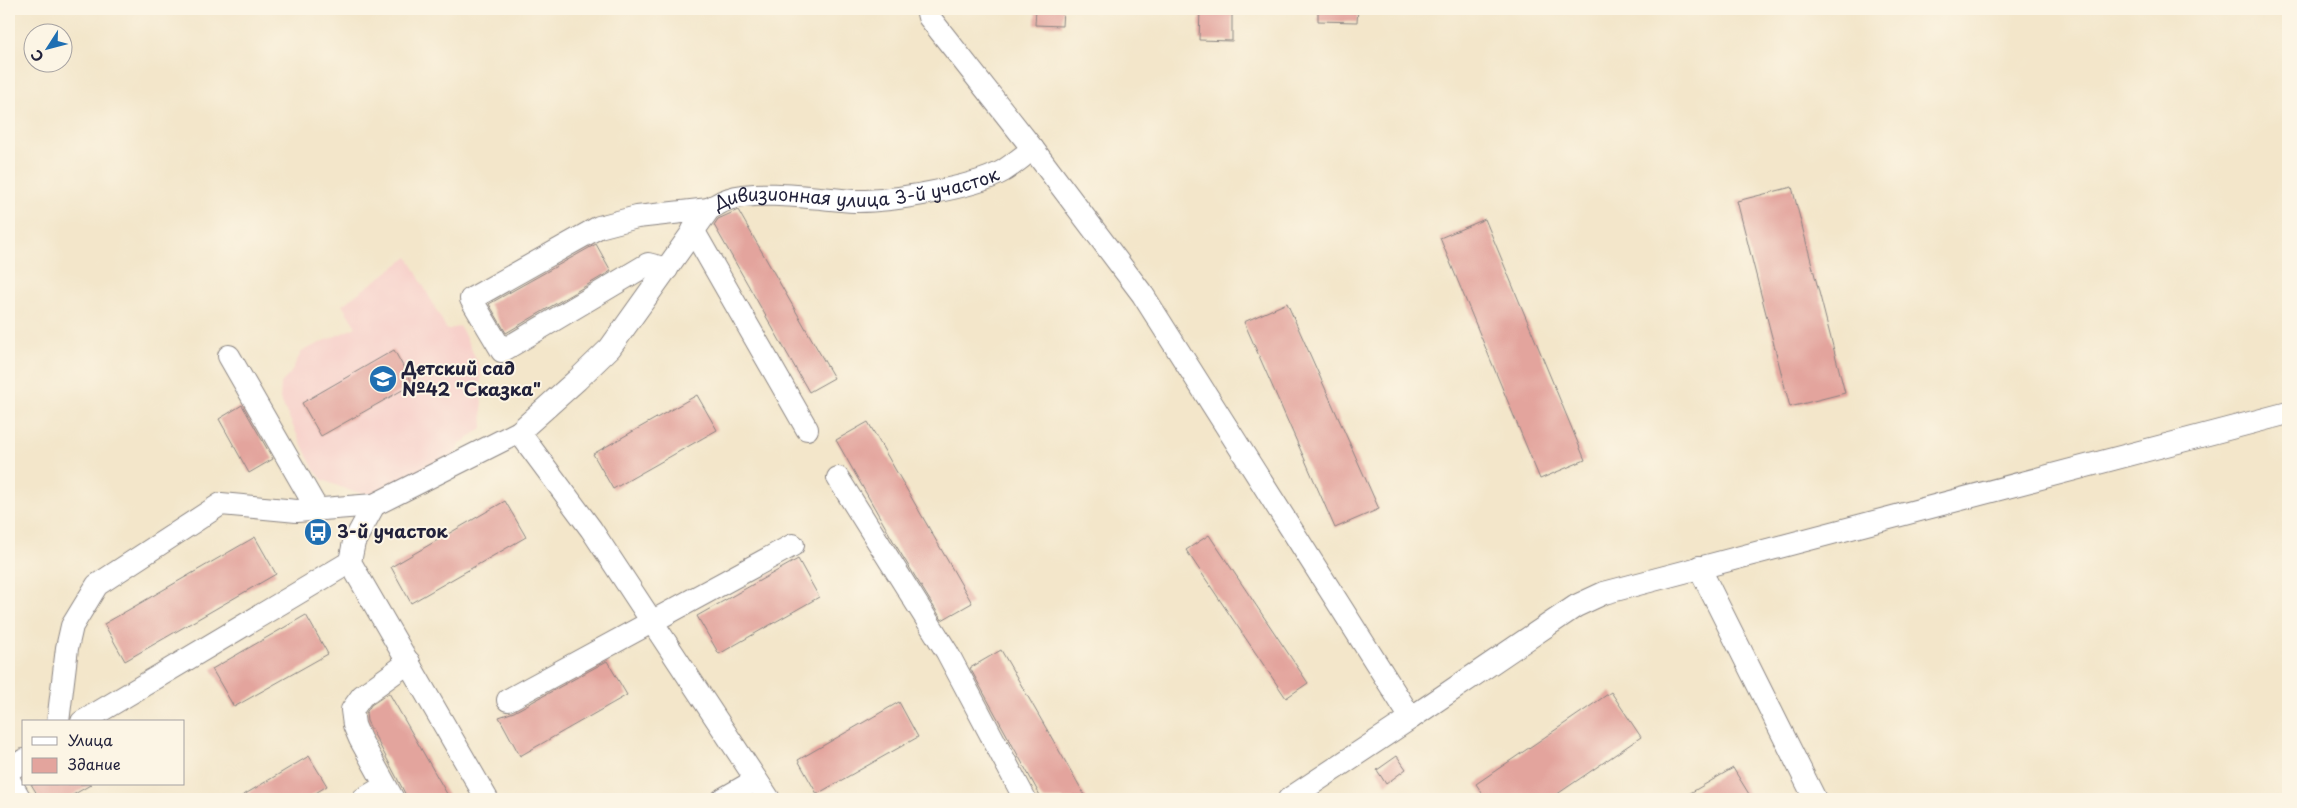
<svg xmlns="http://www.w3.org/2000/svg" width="2297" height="808" font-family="'Playpen Sans',sans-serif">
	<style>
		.built { fill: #f7d0ca }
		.building { fill: #e3a49d }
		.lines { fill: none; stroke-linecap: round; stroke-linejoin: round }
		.minor-casing { stroke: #8a8482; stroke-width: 24 }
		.minor { stroke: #fff; stroke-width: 22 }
		.labels { text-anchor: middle; stroke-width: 4; stroke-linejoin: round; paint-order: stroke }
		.street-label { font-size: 18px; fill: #22223b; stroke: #fcf5e5 }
		.poi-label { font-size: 18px; font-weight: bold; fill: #22223b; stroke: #fcf5e5; text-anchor: start }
	</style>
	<rect width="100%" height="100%" fill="#fcf5e5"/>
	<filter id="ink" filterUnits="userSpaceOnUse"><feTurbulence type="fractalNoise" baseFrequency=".02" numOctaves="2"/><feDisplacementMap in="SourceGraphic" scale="10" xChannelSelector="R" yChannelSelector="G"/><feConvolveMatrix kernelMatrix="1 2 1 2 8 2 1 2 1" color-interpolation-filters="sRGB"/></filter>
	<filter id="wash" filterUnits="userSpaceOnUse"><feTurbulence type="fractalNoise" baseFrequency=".0096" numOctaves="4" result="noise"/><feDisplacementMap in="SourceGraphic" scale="20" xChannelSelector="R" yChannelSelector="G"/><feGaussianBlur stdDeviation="1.12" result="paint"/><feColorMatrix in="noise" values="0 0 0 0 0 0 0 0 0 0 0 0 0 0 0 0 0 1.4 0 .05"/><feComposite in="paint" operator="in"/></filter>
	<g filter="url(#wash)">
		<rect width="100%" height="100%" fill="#f3e6ca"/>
		<path class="built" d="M 408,257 L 447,330 L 460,326 L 480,367 L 483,427 L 460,444 L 454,458 L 373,495 L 351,491 L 323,480 L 314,470 L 280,399 L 281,383 L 290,374 L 302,351 L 356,327 L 342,305 Z"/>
		<g id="blocks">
			<g class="building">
				<path d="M 1036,9 L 1063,9 L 1062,26 L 1035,25 Z"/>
				<path d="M 1200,9 L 1232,9 L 1232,41 L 1199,40 Z"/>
				<path d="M 1318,9 L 1358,9 L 1357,22 L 1318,21 Z"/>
				<path d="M 1792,187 L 1845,393 L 1790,407 L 1737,201 Z"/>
				<path d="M 738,210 L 834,378 L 809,392 L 714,225 L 718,219 Z"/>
				<path d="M 1485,219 L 1585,460 L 1540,479 L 1440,238 Z"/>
				<path d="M 596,244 L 611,271 L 506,333 L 489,304 Z"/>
				<path d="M 1287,303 L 1379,509 L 1335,528 L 1244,322 Z"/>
				<path d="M 394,350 L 413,384 L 321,436 L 302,403 Z"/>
				<path d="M 697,395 L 717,430 L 613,489 L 593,454 Z"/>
				<path d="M 242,405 L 273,459 L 249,473 L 219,419 Z"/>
				<path d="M 868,422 L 972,603 L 942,620 L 895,544 L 836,440 Z"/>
				<path d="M 505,501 L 526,537 L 411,603 L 391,567 Z"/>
				<path d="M 1209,535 L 1308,683 L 1286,698 L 1186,550 Z"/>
				<path d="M 255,537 L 276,574 L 125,661 L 104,624 Z"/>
				<path d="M 798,559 L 819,597 L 719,654 L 697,616 Z"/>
				<path d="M 306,615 L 328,654 L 234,707 L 212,669 Z"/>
				<path d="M 1001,650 L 1087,799 L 1042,799 L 970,668 Z"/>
				<path d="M 607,661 L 627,695 L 520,756 L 499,717 L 514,712 Z"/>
				<path d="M 1611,692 L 1641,737 L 1550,799 L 1486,799 L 1476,784 Z"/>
				<path d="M 389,693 L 450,799 L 408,799 L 367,721 L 366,713 L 371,705 Z"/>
				<path d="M 899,702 L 918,737 L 817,794 L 798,760 Z"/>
				<path d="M 309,756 L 327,786 L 306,799 L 237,799 Z"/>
				<path d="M 1397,756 L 1406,769 L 1386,784 L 1377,770 Z"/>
				<path d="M 1733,768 L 1752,799 L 1680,799 Z"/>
				<path d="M 31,784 L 92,784 L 66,799 L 40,799 Z"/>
			</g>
		</g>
	</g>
	<g filter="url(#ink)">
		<use href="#blocks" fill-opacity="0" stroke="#8a8482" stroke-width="1"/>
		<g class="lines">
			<defs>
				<g id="minor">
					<path d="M 927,9 L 929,17 L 1033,149 L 1143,295 L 1411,718 L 1289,799"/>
					<path d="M 693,230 L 807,429"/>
					<path d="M 667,269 L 648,264 L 502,351 L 471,299 L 599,227 L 637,217 L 709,209"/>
					<path d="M 229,356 L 317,509"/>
					<path d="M 519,432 L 591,529 L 769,799"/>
					<path d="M 838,478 L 947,652 L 1025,799"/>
					<path d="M 374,505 L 354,542 L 350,562 L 487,799"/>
					<path d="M 1699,567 L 1815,799"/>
					<path d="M 508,700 L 793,545"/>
					<path d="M 1411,718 L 1576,606 L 1604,593 L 2288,413"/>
					<path id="s1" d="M 58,722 L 67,648 L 72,626 L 97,585 L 221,504 L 297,511 L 374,505 L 519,432 L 577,380 L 610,348 L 709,209 C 715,206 722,201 729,199 C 757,189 822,199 854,201 C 887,202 974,188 1003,171 C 1013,165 1023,156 1033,149"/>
					<path d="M 82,722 L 350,562"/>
					<path d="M 9,771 L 24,760"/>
					<path d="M 9,780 L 20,799"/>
					<path d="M 363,799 L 385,786"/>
					<path d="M 393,799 L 360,739 L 354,725 L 352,710 L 362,696 L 409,662"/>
					<path d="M 723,799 L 756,780"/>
				</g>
			</defs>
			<use href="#minor" class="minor-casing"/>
			<use href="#minor" class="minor"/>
		</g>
	</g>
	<defs>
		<symbol id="school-disc" viewBox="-11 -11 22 22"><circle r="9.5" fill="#1f6fb2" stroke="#fcf5e5"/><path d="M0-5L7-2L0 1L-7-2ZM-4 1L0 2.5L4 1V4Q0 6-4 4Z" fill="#fff"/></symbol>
		<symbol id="bus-disc" viewBox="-11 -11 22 22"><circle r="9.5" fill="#1f6fb2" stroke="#fcf5e5"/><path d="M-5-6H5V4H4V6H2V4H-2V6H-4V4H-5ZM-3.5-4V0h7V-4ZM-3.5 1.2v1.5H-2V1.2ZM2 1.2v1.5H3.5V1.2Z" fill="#fff"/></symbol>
	</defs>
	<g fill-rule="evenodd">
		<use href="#school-disc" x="367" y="363" width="32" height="32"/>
		<use href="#bus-disc" x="302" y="516" width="32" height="32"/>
	</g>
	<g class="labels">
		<g class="street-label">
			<text dy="6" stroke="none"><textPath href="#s1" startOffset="1055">Дивизионная улица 3-й участок</textPath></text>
		</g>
		<g class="poi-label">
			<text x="402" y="375">Детский сад<tspan x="402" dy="21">№42 "Сказка"</tspan></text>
			<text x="337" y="538">3-й участок</text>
		</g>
	</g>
	<rect width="2297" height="808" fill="none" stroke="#fcf5e5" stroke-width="30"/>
	<rect x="22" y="720" width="162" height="65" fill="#fcf5e5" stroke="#a5a1a1"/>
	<rect x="32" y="737" width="25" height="8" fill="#ffffff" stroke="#a5a1a1"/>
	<text x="68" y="746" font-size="15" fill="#22223b">Улица</text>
	<rect x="32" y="758" width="25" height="15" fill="#e3a49d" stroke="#a5a1a1"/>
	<text x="68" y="770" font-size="15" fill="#22223b">Здание</text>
	<g transform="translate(48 48) rotate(234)"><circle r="24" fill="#fcf5e5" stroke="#a5a1a1"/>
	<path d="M0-4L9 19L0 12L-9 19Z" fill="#1f6fb2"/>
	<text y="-8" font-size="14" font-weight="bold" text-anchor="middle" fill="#22223b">С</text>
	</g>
</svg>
